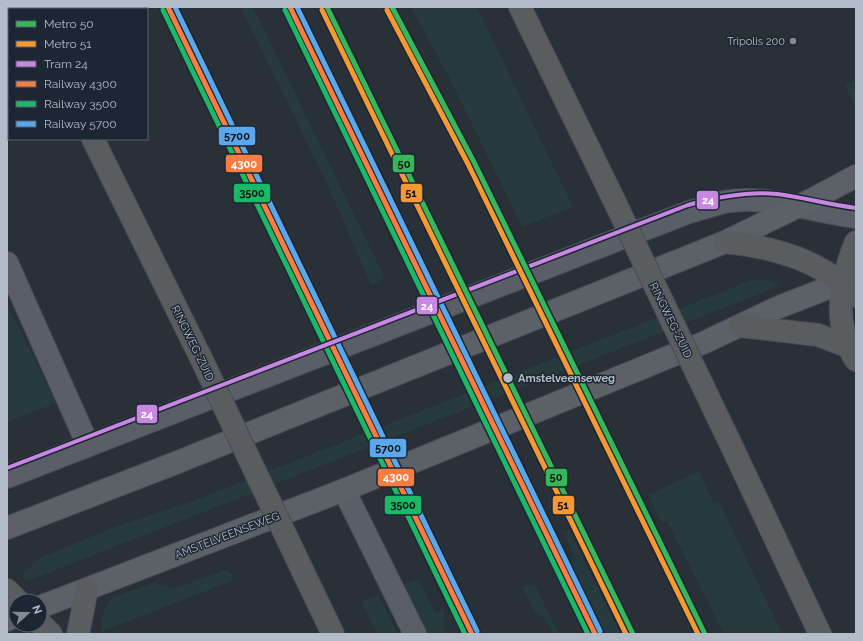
<svg xmlns="http://www.w3.org/2000/svg" width="863" height="641" font-family="Raleway,sans-serif">
	<style>
		.green { fill: #273a3e }
		.lines { fill: none; stroke-linecap: round; stroke-linejoin: round }
		.minor-casing { stroke: #484c53; stroke-width: 24 }
		.major-casing { stroke: #484c55; stroke-width: 24 }
		.highway-casing { stroke: #474c53; stroke-width: 24 }
		.minor { stroke: #5a5e66; stroke-width: 22 }
		.major { stroke: #5c6168; stroke-width: 22 }
		.highway { stroke: #5a5d60; stroke-width: 22 }
		.highway-bridge-casing { stroke: #474c53; stroke-width: 24; stroke-linecap: butt }
		.highway-bridge { stroke: #5a5d60; stroke-width: 22 }
		.rail-1-casing { stroke: #1d2633; stroke-width: 8 }
		.rail-2-casing { stroke: #1d2633; stroke-width: 8 }
		.rail-3-casing { stroke: #1d2633; stroke-width: 8 }
		.rail-1 { stroke: #f77d43; stroke-width: 5 }
		.rail-2 { stroke: #1ab867; stroke-width: 5 }
		.rail-3 { stroke: #5aa8eb; stroke-width: 5 }
		.tram-1-casing { stroke: #1d2633; stroke-width: 7 }
		.tram-1 { stroke: #c787e3; stroke-width: 4 }
		.metro-1-casing { stroke: #1d2633; stroke-width: 8 }
		.metro-2-casing { stroke: #1d2633; stroke-width: 8 }
		.metro-1 { stroke: #36b75a; stroke-width: 5 }
		.metro-2 { stroke: #f69931; stroke-width: 5 }
		.poi-dot { fill: #848b96; stroke: #1d2633; stroke-width: 1.5 }
		.stop-dot { fill: #b4bcc9; stroke: #1d2633; stroke-width: 1.5 }
		.labels { text-anchor: middle; stroke-width: 3; stroke-linejoin: round; paint-order: stroke }
		.poi-label { font-size: 11px; fill: #b4bcc9; stroke: #1d2633; text-anchor: end }
		.street-label { font-size: 11px; fill: #b4bcc9; stroke: #1d2633 }
		.stop-label { font-size: 11px; font-weight: bold; fill: #b4bcc9; stroke: #1d2633; text-anchor: start }
		.line-badge { stroke: #1d2633; stroke-width: 1.5 }
		.badge-label { font-size: 11px; text-anchor: middle; font-weight: bold; fill: #fff }
		.pale-badge-label { font-size: 11px; text-anchor: middle; font-weight: bold; fill: #111 }
	</style>
	<rect width="100%" height="100%" fill="#2a3038"/>
	<g class="green">
		<path d="M 240,7 L 253,7 L 385,278 L 371,285 L 326,181 Z"/>
		<path d="M 411,7 L 477,7 L 573,207 L 522,227 L 451,81 Z"/>
		<path d="M 856,80 L 856,111 L 845,84 Z"/>
		<path d="M 754,279 L 772,281 L 780,286 L 25,582 L 23,573 L 42,557 L 115,527 L 191,502 Z"/>
		<path d="M 7,304 L 56,403 L 7,422 Z"/>
		<path d="M 699,471 L 714,503 L 719,501 L 782,634 L 724,634 L 667,521 L 662,524 L 648,495 Z"/>
		<path d="M 562,531 L 570,531 L 620,634 L 606,634 L 570,563 L 577,560 Z"/>
		<path d="M 229,569 L 234,580 L 101,632 L 101,620 L 105,609 L 114,597 L 155,583 L 175,588 Z"/>
		<path d="M 418,579 L 436,613 L 444,609 L 445,627 L 444,624 L 443,625 L 447,634 L 428,634 L 404,584 Z"/>
		<path d="M 535,585 L 559,634 L 553,634 L 545,618 L 535,613 L 522,587 Z"/>
		<path d="M 378,595 L 397,634 L 377,634 L 361,601 Z"/>
	</g>
	<g class="lines">
		<defs>
			<g id="minor">
				<path d="M 122,7 L 123,9"/>
				<path d="M 7,263 L 88,445"/>
				<path d="M 7,477 L 689,212 C 700,209 712,205 724,202 C 768,194 813,212 856,217"/>
				<path d="M 344,490 L 415,634"/>
			</g>
			<g id="major">
				<path d="M 7,528 L 173,464 L 725,242 L 811,200 L 856,176"/>
				<path d="M 40,607 L 344,490 L 703,343 L 779,307 L 856,277"/>
				<path d="M 7,620 L 16,616"/>
			</g>
			<g id="highway">
				<path d="M 29,7 L 29,9"/>
				<path d="M 520,7 L 611,194"/>
				<path d="M 93,139 L 199,354"/>
				<path d="M 725,242 C 774,247 821,260 856,296"/>
				<path d="M 856,242 C 840,280 832,324 856,360"/>
				<path d="M 740,326 L 818,335 L 847,346"/>
				<path d="M 734,451 L 820,634"/>
				<path d="M 7,590 L 18,601"/>
				<path d="M 320,607 L 333,634"/>
				<path d="M 40,623 L 51,634"/>
				<path d="M 78,634 L 87,589"/>
			</g>
		</defs>
		<use href="#minor" class="minor-casing"/>
		<use href="#major" class="major-casing"/>
		<use href="#highway" class="highway-casing"/>
		<use href="#minor" class="minor"/>
		<use href="#major" class="major"/>
		<use href="#highway" class="highway"/>
		<defs>
			<g id="highway-bridge">
				<path d="M 611,194 L 734,451"/>
				<path d="M 199,354 L 320,607"/>
			</g>
		</defs>
		<use href="#highway-bridge" class="highway-bridge-casing"/>
		<use href="#highway-bridge" class="highway-bridge"/>
		<defs>
			<g id="rail-1">
				<path d="M 168,7 L 472,634"/>
				<path d="M 290,7 L 595,634"/>
			</g>
			<g id="rail-2">
				<path d="M 163,10 L 465,634"/>
				<path d="M 285,10 L 588,634"/>
			</g>
			<g id="rail-3">
				<path d="M 175,7 L 477,631"/>
				<path d="M 297,7 L 600,631"/>
			</g>
		</defs>
		<use href="#rail-1" class="rail-1-casing"/>
		<use href="#rail-2" class="rail-2-casing"/>
		<use href="#rail-3" class="rail-3-casing"/>
		<use href="#rail-1" class="rail-1"/>
		<use href="#rail-2" class="rail-2"/>
		<use href="#rail-3" class="rail-3"/>
		<defs>
			<path id="tram-1" d="M 7,468 L 688,205 C 717,197 747,191 777,194 C 803,197 829,205 856,208"/>
		</defs>
		<use href="#tram-1" class="tram-1-casing"/>
		<use href="#tram-1" class="tram-1"/>
		<defs>
			<g id="metro-1">
				<path d="M 327,7 L 633,634"/>
				<path d="M 392,7 L 474,162 L 705,634"/>
			</g>
			<g id="metro-2">
				<path d="M 322,10 L 626,634"/>
				<path d="M 387,10 L 468,164 L 698,634"/>
			</g>
		</defs>
		<use href="#metro-1" class="metro-1-casing"/>
		<use href="#metro-2" class="metro-2-casing"/>
		<use href="#metro-1" class="metro-1"/>
		<use href="#metro-2" class="metro-2"/>
	</g>
	<circle class="poi-dot" cx="793" cy="41" r="4"/>
	<circle class="stop-dot" cx="508" cy="378" r="5.5"/>
	<g class="labels">
		<g class="poi-label">
			<text x="785" y="45">Tripolis 200</text>
		</g>
		<g class="street-label">
			<text transform="translate(671 320) rotate(64)" y="4">RINGWEG-ZUID</text>
			<text transform="translate(193 343) rotate(64)" y="4">RINGWEG-ZUID</text>
			<text transform="translate(227 535) rotate(-21)" y="4">AMSTELVEENSEWEG</text>
		</g>
		<g class="stop-label">
			<text x="518" y="382">Amstelveenseweg</text>
		</g>
	</g>
	<g class="line-badge">
		<rect x="218" y="126" width="38" height="20" rx="4" fill="#5aa8eb"/>
		<rect x="225" y="154" width="38" height="19" rx="4" fill="#f77d43"/>
		<rect x="392" y="154" width="23" height="19" rx="4" fill="#36b75a"/>
		<rect x="400" y="183" width="23" height="20" rx="4" fill="#f69931"/>
		<rect x="233" y="183" width="38" height="20" rx="4" fill="#1ab867"/>
		<rect x="696" y="190" width="23" height="20" rx="4" fill="#c787e3"/>
		<rect x="416" y="296" width="22" height="19" rx="4" fill="#c787e3"/>
		<rect x="136" y="404" width="22" height="20" rx="4" fill="#c787e3"/>
		<rect x="369" y="438" width="38" height="20" rx="4" fill="#5aa8eb"/>
		<rect x="377" y="468" width="38" height="19" rx="4" fill="#f77d43"/>
		<rect x="545" y="468" width="23" height="19" rx="4" fill="#36b75a"/>
		<rect x="552" y="495" width="23" height="20" rx="4" fill="#f69931"/>
		<rect x="384" y="495" width="38" height="20" rx="4" fill="#1ab867"/>
	</g>
	<g class="badge-label">
		<text x="244" y="168">4300</text>
		<text x="708" y="204">24</text>
		<text x="427" y="310">24</text>
		<text x="147" y="418">24</text>
		<text x="396" y="481">4300</text>
	</g>
	<g class="pale-badge-label">
		<text x="237" y="140">5700</text>
		<text x="404" y="168">50</text>
		<text x="411" y="197">51</text>
		<text x="252" y="197">3500</text>
		<text x="388" y="452">5700</text>
		<text x="556" y="481">50</text>
		<text x="563" y="509">51</text>
		<text x="403" y="509">3500</text>
	</g>
	<rect width="863" height="641" fill="none" stroke="#b4bcc9" stroke-width="16"/>
	<rect x="8" y="8" width="140" height="132" fill="#1d2633" stroke="#59626f"/>
	<rect x="16" y="21" width="20" height="6" fill="#36b75a" stroke="#59626f"/>
	<text x="44" y="28" font-size="12" fill="#b4bcc9">Metro 50</text>
	<rect x="16" y="41" width="20" height="6" fill="#f69931" stroke="#59626f"/>
	<text x="44" y="48" font-size="12" fill="#b4bcc9">Metro 51</text>
	<rect x="16" y="61" width="20" height="6" fill="#c787e3" stroke="#59626f"/>
	<text x="44" y="68" font-size="12" fill="#b4bcc9">Tram 24</text>
	<rect x="16" y="81" width="20" height="6" fill="#f77d43" stroke="#59626f"/>
	<text x="44" y="88" font-size="12" fill="#b4bcc9">Railway 4300</text>
	<rect x="16" y="101" width="20" height="6" fill="#1ab867" stroke="#59626f"/>
	<text x="44" y="108" font-size="12" fill="#b4bcc9">Railway 3500</text>
	<rect x="16" y="121" width="20" height="6" fill="#5aa8eb" stroke="#59626f"/>
	<text x="44" y="128" font-size="12" fill="#b4bcc9">Railway 5700</text>
	<g transform="translate(28 613) rotate(69)"><circle r="19" fill="#1d2633" stroke="#59626f"/>
	<path d="M0-3L7 15L0 10L-7 15Z" fill="#848b96"/>
	<text y="-6" font-size="11" font-weight="bold" text-anchor="middle" fill="#b4bcc9">N</text>
	</g>
</svg>
